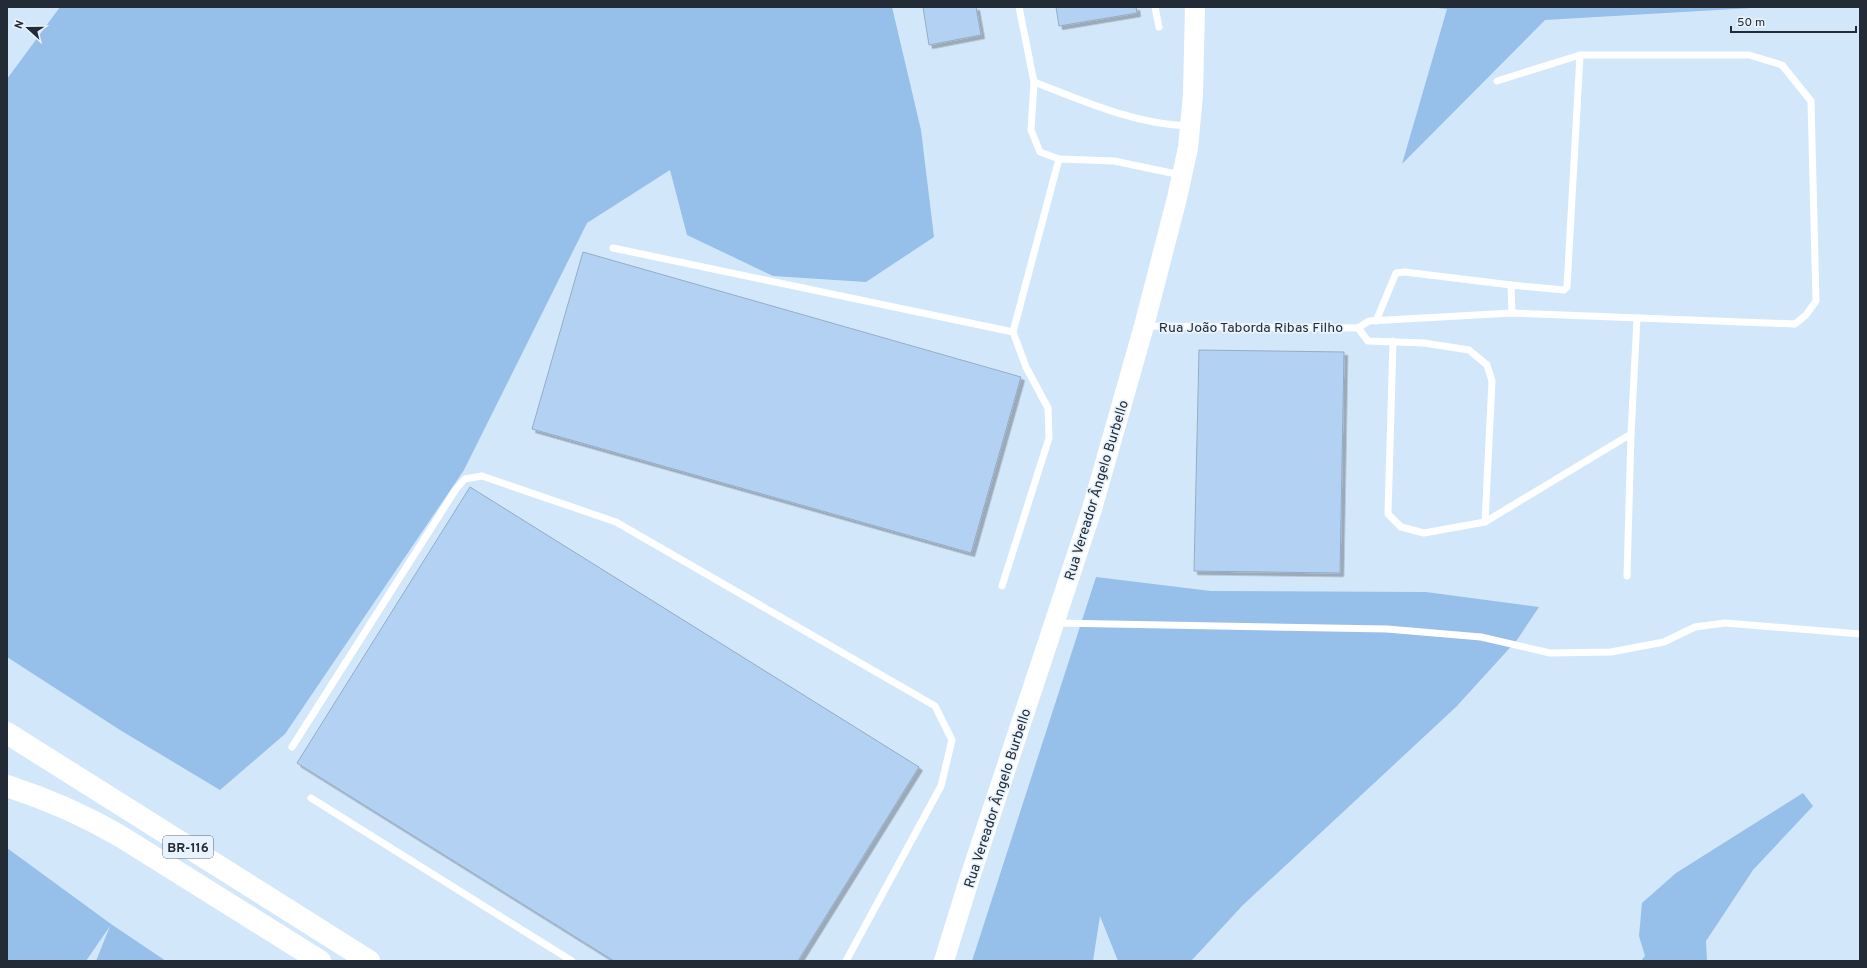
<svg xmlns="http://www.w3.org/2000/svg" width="1867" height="968" font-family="Overpass,sans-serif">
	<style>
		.green { fill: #96bfea }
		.building { fill: #b3d2f3; stroke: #94acc4; filter: url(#shadow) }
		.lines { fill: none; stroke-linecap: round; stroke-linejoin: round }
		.service { stroke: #fff; stroke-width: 7 }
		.secondary { stroke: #fff; stroke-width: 20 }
		.motorway { stroke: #fff; stroke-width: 22 }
		.labels { text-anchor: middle; stroke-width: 3.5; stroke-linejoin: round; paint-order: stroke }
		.shield { fill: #e9f3fd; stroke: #5e6872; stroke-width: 1 }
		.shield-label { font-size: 13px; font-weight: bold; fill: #232c36 }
		.street-label { font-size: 14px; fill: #232c36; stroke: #e9f3fd }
	</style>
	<defs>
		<filter id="shadow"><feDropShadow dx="3.5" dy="3.5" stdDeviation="0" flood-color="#0004"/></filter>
	</defs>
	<rect width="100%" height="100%" fill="#d3e7fb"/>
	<g class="green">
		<path d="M 60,7 L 892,7 L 921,130 L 934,237 L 866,282 L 773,276 L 687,235 L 670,170 L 587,223 L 464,470 L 285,734 L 220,790 L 120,730 L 7,657 L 7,79 Z"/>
		<path d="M 1428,7 L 1769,7 L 1545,20 L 1402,164 L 1447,9 Z"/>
		<path d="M 1096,577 L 1211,591 L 1426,592 L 1539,607 L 1517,640 L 1456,707 L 1243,905 L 1191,961 L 1118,961 L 1100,916 L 1093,961 L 972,961 Z"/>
		<path d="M 1803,793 L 1813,806 L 1753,870 L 1706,941 L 1707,961 L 1641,961 L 1645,956 L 1639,936 L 1642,903 L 1676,873 Z"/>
		<path d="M 7,848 L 111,924 L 166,961 L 96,961 L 110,926 L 86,961 L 7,961 Z"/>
	</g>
	<g class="building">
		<path d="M 923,7 L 976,7 L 981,35 L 929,45 Z"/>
		<path d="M 1056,7 L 1136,7 L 1137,13 L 1059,26 Z"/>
		<path d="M 583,252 L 1021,377 L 971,553 L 532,429 Z"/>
		<path d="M 1199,350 L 1344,352 L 1340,573 L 1194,571 Z"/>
		<path d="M 470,487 L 919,767 L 798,961 L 614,961 L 297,763 Z"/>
	</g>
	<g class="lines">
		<g class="service">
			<path d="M 1019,7 L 1034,82 L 1031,130 L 1040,152 L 1059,159"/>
			<path d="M 1155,7 L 1159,27"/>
			<path d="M 1034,82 C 1083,101 1134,124 1188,126"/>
			<path d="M 613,248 L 1013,332"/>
			<path d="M 1511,285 L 1564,290 L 1567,287 L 1580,55"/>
			<path d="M 1376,321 L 1396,273 L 1405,272 L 1511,285 L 1512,313"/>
			<path d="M 1146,326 L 1358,328"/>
			<path d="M 1358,328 L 1369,321 L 1512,313 L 1795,324 L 1806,315 L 1816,301 L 1811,101 L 1782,65 L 1749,55 L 1580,55 L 1497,81"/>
			<path d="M 1358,328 L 1368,341 L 1424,343 L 1469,350 L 1487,365 L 1492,381 L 1485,522"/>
			<path d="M 1393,341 L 1388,514 L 1401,527 L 1424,533 L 1485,522 L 1631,434 L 1637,318"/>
			<path d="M 1627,576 L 1631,434"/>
			<path d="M 1002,586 L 1049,438 L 1048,408 L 1026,367 L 1013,332 L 1059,159 L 1114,161 L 1181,175"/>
			<path d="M 1056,623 L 1387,629 L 1481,637 L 1550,653 L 1611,652 L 1664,642 L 1695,627 L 1725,623 L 1860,634"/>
			<path d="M 292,747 L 456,489 L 465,479 L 482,476 L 616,522 L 935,706 L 952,740 L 941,786 L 846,961"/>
			<path d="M 311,798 L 572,961"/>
		</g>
		<path class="secondary" d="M 944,961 L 970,877 L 1092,509 L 1144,326 L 1177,198 L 1188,148 L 1193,95 L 1195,7"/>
		<g class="motorway">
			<path d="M 7,733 L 369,961"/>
			<path d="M 7,786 C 47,799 84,815 120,836 L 320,961"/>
		</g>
	</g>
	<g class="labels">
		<rect class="shield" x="163" y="836" width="50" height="22" rx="3"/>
		<g class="shield-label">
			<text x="188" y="852">BR-116</text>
		</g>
		<g class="street-label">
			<text x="1251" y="332">Rua João Taborda Ribas Filho</text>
			<text transform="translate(1096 490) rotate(-73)" y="5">Rua Vereador Ângelo Burbello</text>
			<text transform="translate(997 798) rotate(-72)" y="5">Rua Vereador Ângelo Burbello</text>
		</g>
	</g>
	<rect width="1867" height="968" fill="none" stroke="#232c36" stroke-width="16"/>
	<g transform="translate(28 28) rotate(291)" stroke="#e9f3fd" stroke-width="3" paint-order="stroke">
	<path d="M0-3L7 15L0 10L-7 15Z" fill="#232c36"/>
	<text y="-6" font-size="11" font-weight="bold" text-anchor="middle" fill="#232c36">N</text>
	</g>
	<path d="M1731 26v6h125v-6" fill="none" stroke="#232c36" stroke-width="2"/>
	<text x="1737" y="26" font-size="12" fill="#232c36" stroke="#e9f3fd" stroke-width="3" paint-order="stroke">50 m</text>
</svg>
